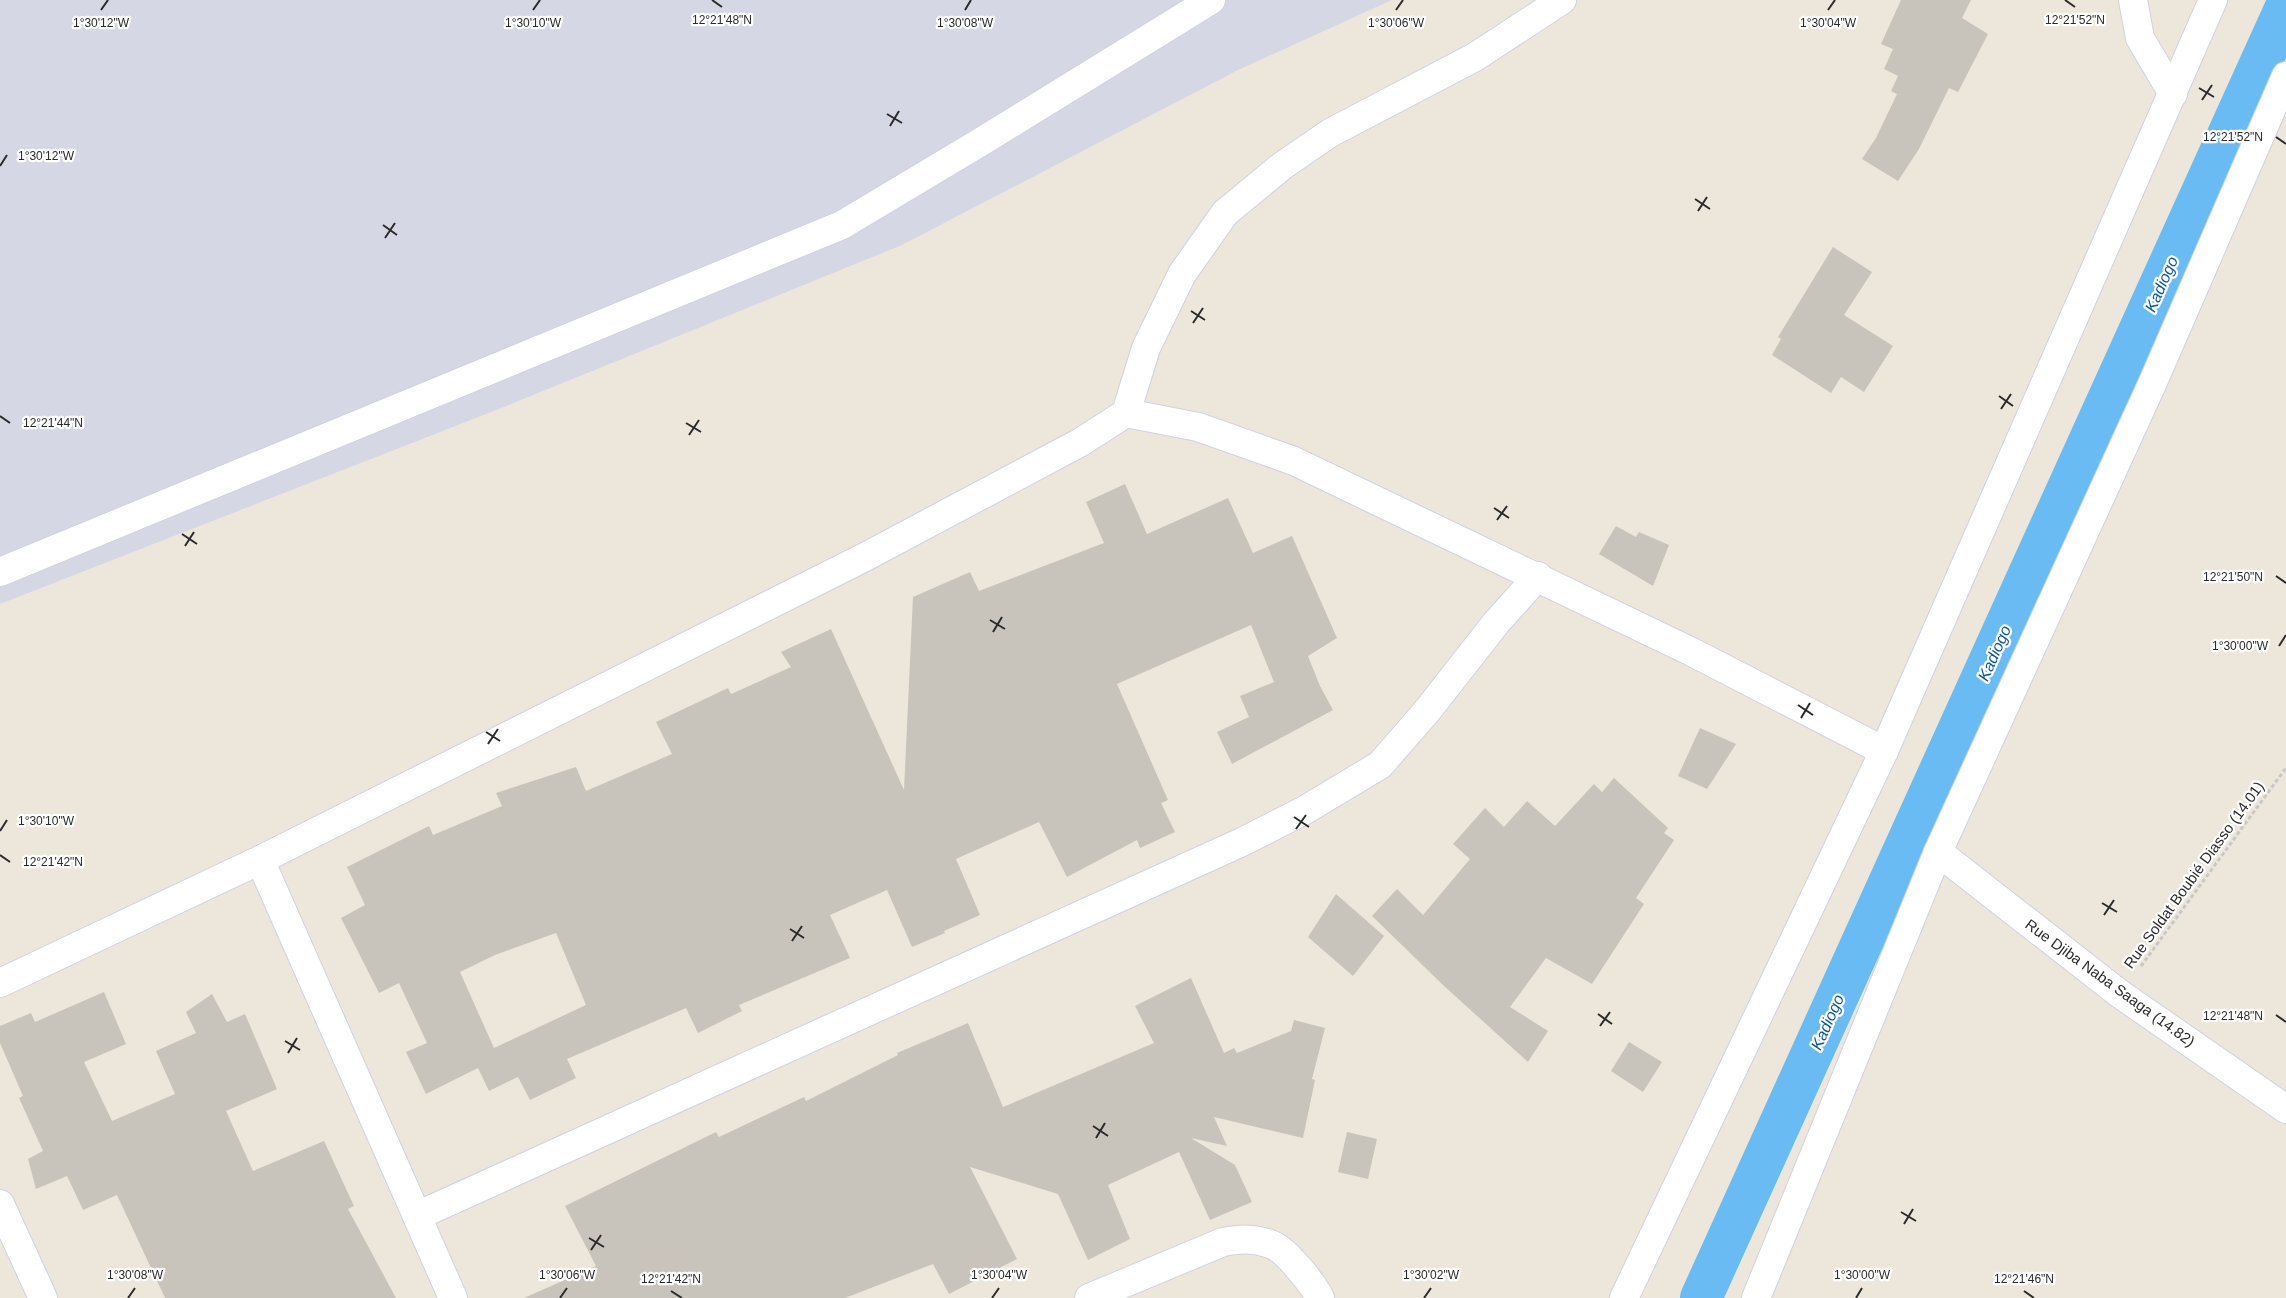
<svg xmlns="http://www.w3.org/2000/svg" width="2286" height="1298" font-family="Arial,sans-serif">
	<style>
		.airport { fill: #d6d7e5 }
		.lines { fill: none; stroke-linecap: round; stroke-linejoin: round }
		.canal { stroke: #69bbf3; stroke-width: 42 }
		.building { fill: #c8c4bb; fill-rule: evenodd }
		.minor-casing { stroke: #d0d1e3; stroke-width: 30 }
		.path { stroke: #c8c8c8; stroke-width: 3; stroke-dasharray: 4 2.5; stroke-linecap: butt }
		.minor { stroke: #fff; stroke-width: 28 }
		.ticks { fill: none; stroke: #2a2a2a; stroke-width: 2 }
		.labels { text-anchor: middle; stroke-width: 4.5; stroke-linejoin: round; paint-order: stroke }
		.street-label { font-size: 15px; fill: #2a2a2a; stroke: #fff }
		.water-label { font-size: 16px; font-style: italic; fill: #08569f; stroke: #fff }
		.ticks-label { font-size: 12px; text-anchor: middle; fill: #2a2a2a; stroke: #fff; stroke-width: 4.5; stroke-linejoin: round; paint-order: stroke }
	</style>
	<rect width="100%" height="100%" fill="#ede7db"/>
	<path class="airport" d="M 0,0 L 1392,0 L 1238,70 L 902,245 L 499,409 L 0,604 Z"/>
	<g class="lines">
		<path class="canal" d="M 1701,1298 L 2286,7"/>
	</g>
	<g class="building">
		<path d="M 1901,0 L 1971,0 L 1962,18 L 1988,34 L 1958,92 L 1949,88 L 1919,149 L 1898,181 L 1862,159 L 1876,138 L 1897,94 L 1891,91 L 1898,76 L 1884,69 L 1893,49 L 1881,44 Z"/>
		<path d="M 1833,247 L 1872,272 L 1844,315 L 1893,346 L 1864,392 L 1841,377 L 1831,393 L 1772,355 L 1781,339 L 1778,337 Z"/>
		<path d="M 1125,484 L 1147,534 L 1228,498 L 1253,553 L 1292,536 L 1337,638 L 1308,656 L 1320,686 L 1333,710 L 1232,764 L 1217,732 L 1249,717 L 1240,696 L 1274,682 L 1251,625 L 1117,684 L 1168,800 L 1161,803 L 1175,832 L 1140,848 L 1137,840 L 1067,877 L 1039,822 L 956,859 L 980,915 L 944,931 L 945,933 L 912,947 L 887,890 L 830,915 L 850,958 L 739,1005 L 742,1011 L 698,1033 L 686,1008 L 567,1059 L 576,1078 L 530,1100 L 518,1077 L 489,1091 L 478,1068 L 426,1094 L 406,1052 L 427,1043 L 399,983 L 379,993 L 341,918 L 365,905 L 347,867 L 429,826 L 433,835 L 502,806 L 496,793 L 576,767 L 586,791 L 672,754 L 656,722 L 728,688 L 731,694 L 791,667 L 781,652 L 831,629 L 904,790 L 913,597 L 970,572 L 979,591 L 1104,543 L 1086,502 ZM 556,933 L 586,1005 L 494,1048 L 460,972 L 495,955 Z"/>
		<path d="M 1616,526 L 1636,537 L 1639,532 L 1669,545 L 1653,586 L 1599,554 Z"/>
		<path d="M 1700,728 L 1736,744 L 1707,789 L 1678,776 Z"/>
		<path d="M 1614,778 L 1668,828 L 1664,833 L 1674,840 L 1636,898 L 1644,904 L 1592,984 L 1546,958 L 1510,1007 L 1548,1031 L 1528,1062 L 1444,986 L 1372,916 L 1397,889 L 1423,915 L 1470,859 L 1453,844 L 1485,808 L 1504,827 L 1527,801 L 1555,826 L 1594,784 L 1602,792 Z"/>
		<path d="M 1336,894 L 1384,936 L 1353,976 L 1308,937 Z"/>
		<path d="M 1191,978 L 1224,1053 L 1234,1048 L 1237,1053 L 1291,1031 L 1294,1020 L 1325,1028 L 1312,1079 L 1315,1080 L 1303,1138 L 1214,1117 L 1227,1146 L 1191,1138 L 1235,1165 L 1252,1202 L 1210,1220 L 1179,1152 L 1108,1185 L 1130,1239 L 1088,1260 L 1058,1194 L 970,1167 L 1017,1259 L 949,1294 L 933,1264 L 845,1298 L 524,1298 L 596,1266 L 565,1206 L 716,1132 L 719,1137 L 804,1097 L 806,1101 L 898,1055 L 897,1053 L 968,1023 L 1003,1107 L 1154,1043 L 1135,1006 Z"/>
		<path d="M 104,992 L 126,1044 L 84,1062 L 112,1121 L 175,1094 L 156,1051 L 196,1033 L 186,1012 L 212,994 L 227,1022 L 245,1014 L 277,1089 L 226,1111 L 253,1171 L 324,1141 L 354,1206 L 348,1209 L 396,1298 L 165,1298 L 117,1195 L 83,1210 L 67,1176 L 36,1189 L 28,1159 L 43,1151 L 19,1098 L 23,1096 L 0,1043 L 0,1026 L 31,1013 L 35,1022 Z"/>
		<path d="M 1629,1042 L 1662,1062 L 1643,1092 L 1611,1071 Z"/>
		<path d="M 1347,1132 L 1377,1139 L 1368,1179 L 1338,1172 Z"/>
	</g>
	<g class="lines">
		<defs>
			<g id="minor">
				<path d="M 2133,0 L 2140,38 L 2173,94"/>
				<path d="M 1126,413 L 1198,427 L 1294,461 L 1692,652 L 1884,751"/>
				<path d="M 0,572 L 842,225 L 979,143 L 1211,0"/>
				<path d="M 1938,852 L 2120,994 L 2286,1109"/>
				<path d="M 260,860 L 453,1298"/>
				<path d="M 0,983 L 260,860 L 865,557 L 1081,442 L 1126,413 L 1146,348 L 1182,274 L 1225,213 L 1282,166 L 1330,133 L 1475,57 L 1562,0"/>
				<path d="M 0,1204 L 43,1298"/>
				<path d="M 417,1216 L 1242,842 L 1305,810 L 1380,765 L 1427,711 L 1496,623 L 1538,576"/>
				<path d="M 1089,1298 L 1223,1242 C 1240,1239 1254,1238 1270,1244 C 1285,1248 1313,1284 1320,1298"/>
				<path d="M 1624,1298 L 1884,751 L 2213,0"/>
				<path d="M 1756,1298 L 1938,852 L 2153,382 L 2286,76"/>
			</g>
		</defs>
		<use href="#minor" class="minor-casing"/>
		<path class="path" d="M 2141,966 L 2286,768"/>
		<use href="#minor" class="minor"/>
	</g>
	<path class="ticks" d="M 712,0 L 722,7M 2065,0 L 2075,7M 101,10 L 108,0M 533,10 L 540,0M 965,10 L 971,0M 1396,10 L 1403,0M 1828,10 L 1835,0M 2199,88 L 2214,97M 2202,100 L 2212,85M 887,114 L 902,123M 890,126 L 899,111M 2276,137 L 2286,144M 0,166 L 7,155M 1695,199 L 1710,209M 1698,211 L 1707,197M 383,225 L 397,235M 385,238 L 395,223M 1191,311 L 1205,320M 1193,323 L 1203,308M 1999,396 L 2013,406M 2001,409 L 2011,394M 0,416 L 10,423M 686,423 L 701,432M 689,435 L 699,420M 1494,508 L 1509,518M 1497,520 L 1507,506M 182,534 L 197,544M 185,546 L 194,532M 2276,576 L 2286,583M 990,620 L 1005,629M 993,632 L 1002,617M 2279,646 L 2286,635M 1798,705 L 1813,715M 1801,718 L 1810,703M 486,732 L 500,741M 488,744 L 498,729M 1294,817 L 1309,827M 1296,829 L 1306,815M 0,831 L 7,820M 0,855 L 10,862M 2102,903 L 2117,912M 2104,915 L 2114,900M 790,929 L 804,938M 792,941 L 802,926M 1598,1014 L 1612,1024M 2276,1015 L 2286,1022M 1600,1026 L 1610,1012M 285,1041 L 300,1050M 288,1053 L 297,1038M 1093,1126 L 1108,1136M 1096,1138 L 1105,1123M 1901,1212 L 1916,1221M 1904,1224 L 1913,1209M 589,1238 L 604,1247M 591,1250 L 601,1235M 671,1291 L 682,1298M 2024,1291 L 2034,1298M 128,1298 L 135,1288M 560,1298 L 567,1288M 992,1298 L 999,1288M 1424,1298 L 1431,1288M 1856,1298 L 1862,1288"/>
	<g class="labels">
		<g class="street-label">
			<text transform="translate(2194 875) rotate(-54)" y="5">Rue Soldat Boubié Diasso (14.01)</text>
			<text transform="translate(2110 983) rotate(36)" y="5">Rue Djiba Naba Saaga (14.82)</text>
		</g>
		<g class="water-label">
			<text transform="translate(2161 284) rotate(-66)" y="6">Kadiogo</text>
			<text transform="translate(1994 653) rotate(-66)" y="6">Kadiogo</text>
			<text transform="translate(1827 1022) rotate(-66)" y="6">Kadiogo</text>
		</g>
	</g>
	<g class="ticks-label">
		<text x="2075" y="24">12°21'52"N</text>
		<text x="722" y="24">12°21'48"N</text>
		<text x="533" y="27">1°30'10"W</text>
		<text x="101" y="27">1°30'12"W</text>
		<text x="965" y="27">1°30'08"W</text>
		<text x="1396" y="27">1°30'06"W</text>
		<text x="1828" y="27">1°30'04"W</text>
		<text x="2233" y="141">12°21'52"N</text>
		<text x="46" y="160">1°30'12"W</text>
		<text x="53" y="427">12°21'44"N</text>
		<text x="2233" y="581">12°21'50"N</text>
		<text x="2240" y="650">1°30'00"W</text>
		<text x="46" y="825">1°30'10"W</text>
		<text x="53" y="866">12°21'42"N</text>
		<text x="2233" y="1020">12°21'48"N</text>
		<text x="135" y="1279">1°30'08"W</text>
		<text x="567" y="1279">1°30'06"W</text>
		<text x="999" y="1279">1°30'04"W</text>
		<text x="1431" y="1279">1°30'02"W</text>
		<text x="1862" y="1279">1°30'00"W</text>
		<text x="671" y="1283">12°21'42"N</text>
		<text x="2024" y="1283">12°21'46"N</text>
	</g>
</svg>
